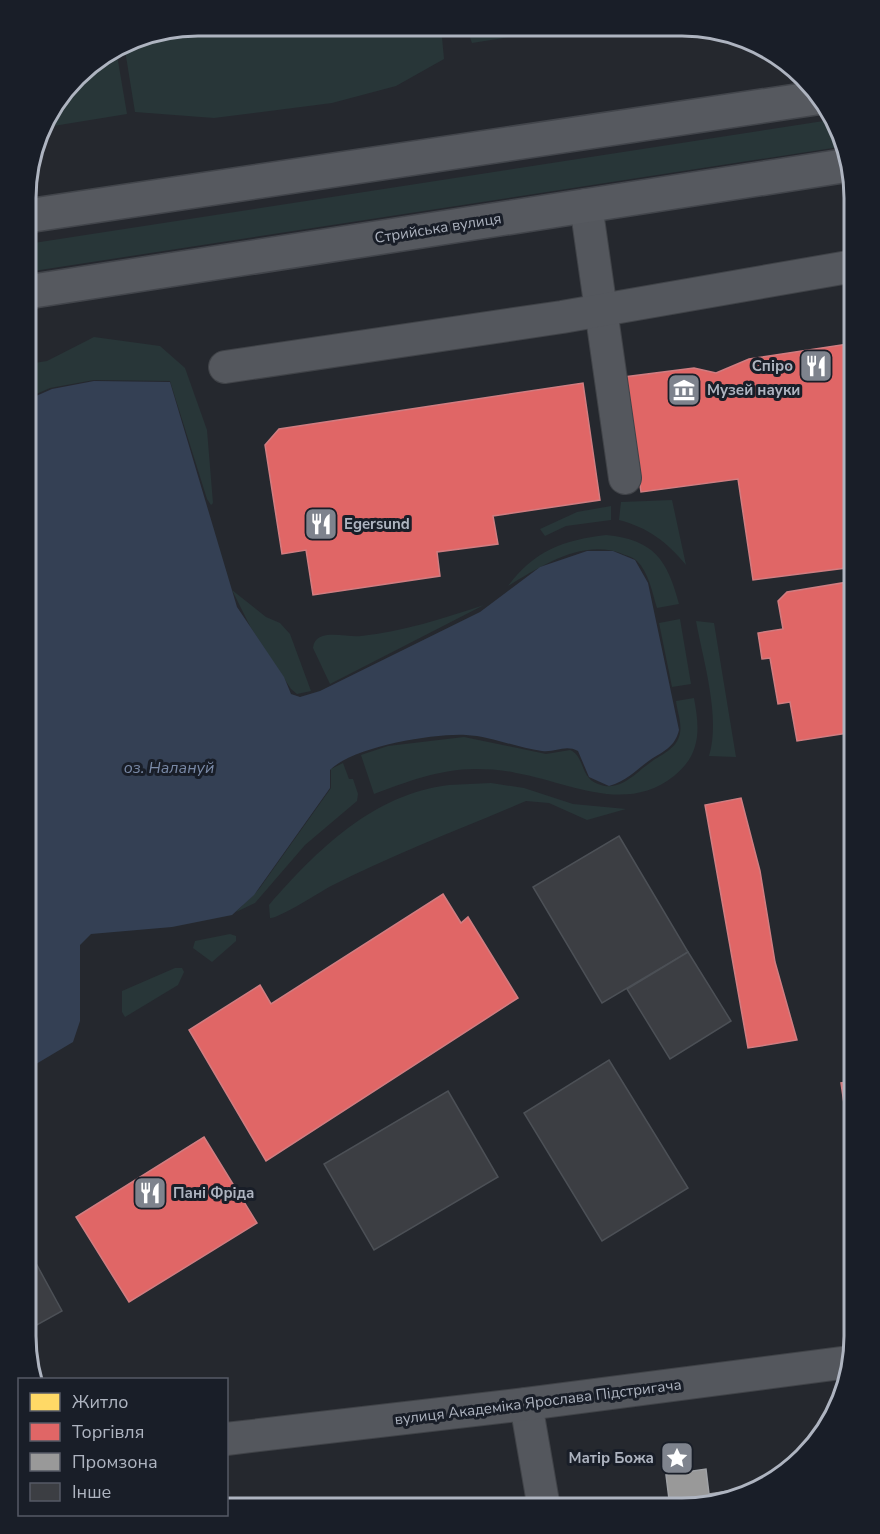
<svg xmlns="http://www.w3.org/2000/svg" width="880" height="1534" font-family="'Nunito Sans',sans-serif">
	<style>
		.green { fill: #283638 }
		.water { fill: #344054 }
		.homes { fill: #ffd966; stroke: #e7ce81; stroke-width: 1.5 }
		.shops { fill: #e06666; stroke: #d17d81; stroke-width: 1.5 }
		.industry { fill: #999; stroke: #9fa1a5; stroke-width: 1.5 }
		.building { fill: #3c3e43; stroke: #4c5056; stroke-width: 1.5 }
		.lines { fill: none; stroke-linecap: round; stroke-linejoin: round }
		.minor-casing { stroke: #404348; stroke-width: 34 }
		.major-casing { stroke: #42454b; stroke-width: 36 }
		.minor { stroke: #54575d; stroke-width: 32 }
		.major { stroke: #56595f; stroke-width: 33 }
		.labels { text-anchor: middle; stroke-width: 6; stroke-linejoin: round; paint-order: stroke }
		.street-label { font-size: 15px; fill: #aeb4c0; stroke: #191e28 }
		.poi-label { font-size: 15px; font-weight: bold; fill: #aeb4c0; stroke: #191e28; text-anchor: start }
		.water-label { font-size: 16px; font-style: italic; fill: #7989a6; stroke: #191e28 }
		.rim { fill: none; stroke: #aeb4c0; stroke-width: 3 }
	</style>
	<rect width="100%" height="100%" fill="#25282e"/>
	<g class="green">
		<path d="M 198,26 L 441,27 L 444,59 L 396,86 L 332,103 L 214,118 L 135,112 L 124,44 L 132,38 Z"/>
		<path d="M 466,27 L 568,28 L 472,43 Z"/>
		<path d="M 116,49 L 127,114 L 41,128 L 43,121 L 84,68 Z"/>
		<path d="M 830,120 L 846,146 L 27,272 L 27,244 Z"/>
		<path d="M 94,337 L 160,346 L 185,368 L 207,430 L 213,503 L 211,505 L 207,499 L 170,381 L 94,380 L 50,388 L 27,398 L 28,364 L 47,361 Z"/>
		<path d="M 672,500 L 686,565 C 667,542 649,528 619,520 L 621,502 Z"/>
		<path d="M 611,506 L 611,520 L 566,526 L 545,536 L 540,529 L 577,512 Z"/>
		<path d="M 606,535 C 654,540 667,559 679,604 L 657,608 C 652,592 649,573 637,561 C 634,558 629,556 625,555 C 584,537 542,566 508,586 C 534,551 563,540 606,535 Z"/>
		<path d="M 232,590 L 266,617 L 280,623 L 290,634 L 311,691 L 297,694 L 291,689 L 251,628 Z"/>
		<path d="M 484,605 L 330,684 L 313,648 C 315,627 347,638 361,636 C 402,632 444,618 484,605 Z"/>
		<path d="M 680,619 L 691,684 L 672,687 L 659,623 Z"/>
		<path d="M 696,621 L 714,623 L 736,757 L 709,756 C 721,718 703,660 696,621 Z"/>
		<path d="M 694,698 C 700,730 701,754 674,776 C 625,815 569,782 516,773 C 504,770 489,769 475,769 C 440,769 406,782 374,794 L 361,755 L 388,746 L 464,737 L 546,754 L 570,750 C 585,756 580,778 598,784 C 620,793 635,773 651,762 C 662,754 677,749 680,733 C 682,724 677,710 676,701 Z"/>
		<path d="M 343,763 L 349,779 L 353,779 L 358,794 L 357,801 L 305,845 L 255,903 L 236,912 L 259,889 L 331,788 L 331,769 Z"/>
		<path d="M 491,783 L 524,788 L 573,804 L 626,809 L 587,820 L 549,803 L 526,801 C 461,829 394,854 331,886 C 320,892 278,919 270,918 L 269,905 C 317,850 373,794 449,785 C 463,784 477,784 491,783 Z"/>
		<path d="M 230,934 L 236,936 L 236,941 L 212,962 L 193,948 L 195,941 Z"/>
		<path d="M 175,968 L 182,968 L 184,972 L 178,985 L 125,1017 L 122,1012 L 122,991 Z"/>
	</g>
	<path class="water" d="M 94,381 L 170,382 L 237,607 L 284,677 L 291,694 L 300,697 L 320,691 L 480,612 L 540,567 L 587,551 L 613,551 L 635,560 L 648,583 L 679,730 C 675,747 664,751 650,760 C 636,770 627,781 609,786 L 589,777 L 578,751 C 565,744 555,753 542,751 C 517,748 491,736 466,735 C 434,733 352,747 330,770 L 330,788 L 254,895 L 232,915 L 172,927 L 91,934 L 80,945 L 80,1021 L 73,1042 L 26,1070 L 26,950 L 31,945 L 26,933 L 27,400 L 52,389 Z"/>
	<path class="homes" d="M 854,799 L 854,837 L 847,800 Z"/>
	<g class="shops">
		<path d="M 854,343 L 854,567 L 753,580 L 738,479 L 641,492 L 624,377 L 694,368 L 716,373 L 749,359 Z"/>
		<path d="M 583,383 L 600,500 L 493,516 L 498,544 L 437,552 L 440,576 L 313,595 L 306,550 L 282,554 L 265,445 L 279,429 Z"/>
		<path d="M 854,581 L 854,732 L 797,741 L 790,702 L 778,704 L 770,658 L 762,659 L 758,633 L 783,629 L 778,601 L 787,592 Z"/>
		<path d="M 741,798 L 760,871 L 775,962 L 797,1040 L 748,1048 L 705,805 Z"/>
		<path d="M 443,894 L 461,923 L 468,917 L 518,998 L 266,1161 L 189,1030 L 260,985 L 271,1004 Z"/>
		<path d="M 854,1081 L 854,1151 L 851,1152 L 841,1083 Z"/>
		<path d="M 204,1137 L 257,1223 L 129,1302 L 76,1217 Z"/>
	</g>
	<path class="industry" d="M 706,1469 L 709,1494 L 755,1487 L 738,1499 L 682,1508 L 601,1508 L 669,1499 L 666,1475 Z"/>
	<g class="building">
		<path d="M 619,836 L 688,952 L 602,1003 L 533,887 Z"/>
		<path d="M 688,952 L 731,1021 L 670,1059 L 627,989 Z"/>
		<path d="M 609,1060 L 688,1188 L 602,1241 L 524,1113 Z"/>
		<path d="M 448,1091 L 498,1177 L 374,1250 L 324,1164 Z"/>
		<path d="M 26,1245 L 62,1311 L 26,1331 Z"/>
	</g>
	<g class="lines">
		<defs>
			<g id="minor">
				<path d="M 586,205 L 625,478"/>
				<path d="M 225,367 L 562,317 L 854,266"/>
				<path d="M 526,1404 L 544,1508"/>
				<path d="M 226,1439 L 526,1404 L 849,1362"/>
			</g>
			<g id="major">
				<path d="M 27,216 L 816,98"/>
				<path d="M 27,292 L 849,165"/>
			</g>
		</defs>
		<use href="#minor" class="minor-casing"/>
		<use href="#major" class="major-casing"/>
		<use href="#minor" class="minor"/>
		<use href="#major" class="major"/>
	</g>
	<defs>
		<symbol id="restaurant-square" viewBox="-11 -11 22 22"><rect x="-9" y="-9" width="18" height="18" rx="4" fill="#7e838d" stroke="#191e28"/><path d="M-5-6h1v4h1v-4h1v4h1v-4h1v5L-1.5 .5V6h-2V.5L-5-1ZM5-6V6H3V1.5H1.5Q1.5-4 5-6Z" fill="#fff"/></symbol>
		<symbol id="museum-square" viewBox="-11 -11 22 22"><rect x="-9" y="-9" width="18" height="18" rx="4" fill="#7e838d" stroke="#191e28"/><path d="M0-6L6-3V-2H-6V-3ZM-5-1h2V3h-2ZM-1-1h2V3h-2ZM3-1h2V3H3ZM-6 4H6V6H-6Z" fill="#fff"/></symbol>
		<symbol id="sight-square" viewBox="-11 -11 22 22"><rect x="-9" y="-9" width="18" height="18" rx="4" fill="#7e838d" stroke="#191e28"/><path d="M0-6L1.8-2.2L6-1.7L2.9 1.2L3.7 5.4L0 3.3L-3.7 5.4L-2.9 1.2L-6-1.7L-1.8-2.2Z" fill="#fff"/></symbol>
	</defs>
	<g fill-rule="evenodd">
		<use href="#restaurant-square" x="797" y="347" width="38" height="38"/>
		<use href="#museum-square" x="665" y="371" width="38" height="38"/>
		<use href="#restaurant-square" x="302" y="505" width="38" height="38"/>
		<use href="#restaurant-square" x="131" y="1174" width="38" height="38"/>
		<use href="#sight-square" x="658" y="1439" width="38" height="38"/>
	</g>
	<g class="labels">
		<g class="street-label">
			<text transform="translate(438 228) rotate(-9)" y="5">Стрийська вулиця</text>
			<text transform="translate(538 1402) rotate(-7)" y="5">вулиця Академіка Ярослава Підстригача</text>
		</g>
		<g class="poi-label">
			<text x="793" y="371" text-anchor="end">Спіро</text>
			<text x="707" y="395">Музей науки</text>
			<text x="344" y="529">Egersund</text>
			<text x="173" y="1198">Пані Фріда</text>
			<text x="654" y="1463" text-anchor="end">Матір Божа</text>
		</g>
		<g class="water-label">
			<text x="169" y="773">оз. Налануй</text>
		</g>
	</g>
	<path d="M0 0H880V1534H0ZM198 36H682A162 162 0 0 1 844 198V1336A162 162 0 0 1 682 1498H198A162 162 0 0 1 36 1336V198A162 162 0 0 1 198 36Z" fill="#191e28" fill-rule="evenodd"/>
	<path class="rim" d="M198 36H682A162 162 0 0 1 844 198V1336A162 162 0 0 1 682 1498H198A162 162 0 0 1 36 1336V198A162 162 0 0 1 198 36Z"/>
	<rect x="18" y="1378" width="210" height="138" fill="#191e28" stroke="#555a65" stroke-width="1.5"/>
	<rect x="30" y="1393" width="30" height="18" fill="#ffd966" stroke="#555a65" stroke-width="1.5"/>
	<text x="72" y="1408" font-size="18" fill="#aeb4c0">Житло</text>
	<rect x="30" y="1423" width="30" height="18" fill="#e06666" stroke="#555a65" stroke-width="1.5"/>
	<text x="72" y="1438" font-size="18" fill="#aeb4c0">Торгівля</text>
	<rect x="30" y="1453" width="30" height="18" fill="#999999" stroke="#555a65" stroke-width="1.5"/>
	<text x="72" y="1468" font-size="18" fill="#aeb4c0">Промзона</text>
	<rect x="30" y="1483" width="30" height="18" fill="#3c3e43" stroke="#555a65" stroke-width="1.5"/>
	<text x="72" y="1498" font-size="18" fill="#aeb4c0">Інше</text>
</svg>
